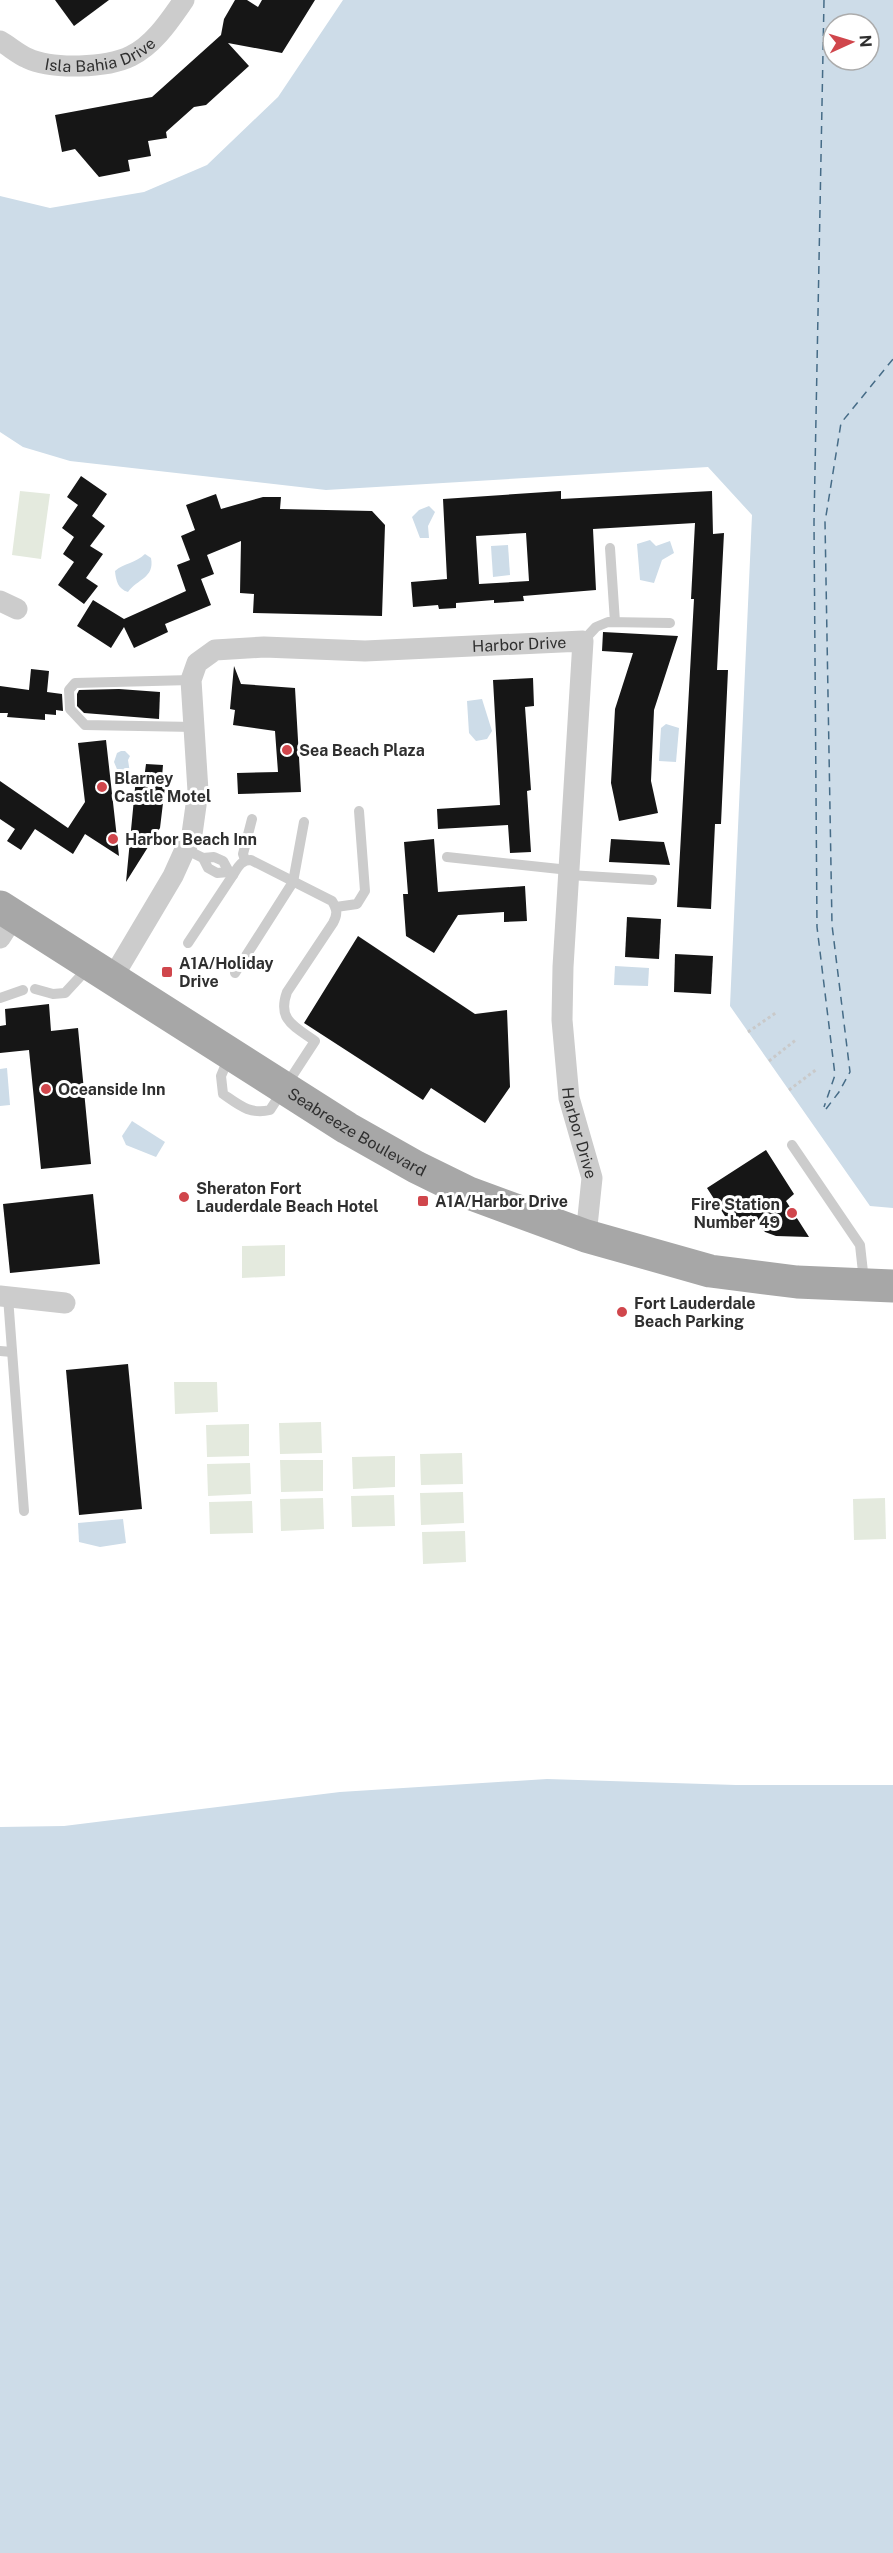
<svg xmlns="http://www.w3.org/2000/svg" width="893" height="2553" font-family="'Public Sans',sans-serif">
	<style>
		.green { fill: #e4eade }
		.water { fill: #cddce8; fill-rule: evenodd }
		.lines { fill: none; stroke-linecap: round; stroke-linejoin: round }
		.ferry { stroke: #466c87; stroke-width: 1.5; stroke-dasharray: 8 6; stroke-linecap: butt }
		.building { fill: #161616; fill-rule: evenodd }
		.path { stroke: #c9c9c9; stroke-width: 3; stroke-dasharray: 3 3; stroke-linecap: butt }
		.service { stroke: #ccc; stroke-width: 10 }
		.minor { stroke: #ccc; stroke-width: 21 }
		.primary { stroke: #a7a7a7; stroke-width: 33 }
		.poi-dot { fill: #d0464c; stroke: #fff; stroke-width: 2 }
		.labels { text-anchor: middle; stroke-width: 6; stroke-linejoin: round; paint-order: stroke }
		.street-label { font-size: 16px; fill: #2f2f2f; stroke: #fff }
		.poi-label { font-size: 16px; font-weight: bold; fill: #2f2f2f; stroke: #fff; text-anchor: start }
	</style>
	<rect width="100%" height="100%" fill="#fff"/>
	<g class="green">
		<path d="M 20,491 L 50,494 L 41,559 L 12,555 Z"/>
		<path d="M 285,1245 L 285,1276 L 242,1278 L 242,1246 Z"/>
		<path d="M 174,1382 L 217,1382 L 218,1412 L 175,1414 Z"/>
		<path d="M 321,1422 L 322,1453 L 280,1454 L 279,1423 Z"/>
		<path d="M 249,1424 L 249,1456 L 207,1457 L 206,1425 Z"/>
		<path d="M 462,1453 L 463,1484 L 421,1485 L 420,1454 Z"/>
		<path d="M 395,1456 L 395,1487 L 353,1489 L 352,1457 Z"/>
		<path d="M 280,1460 L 323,1460 L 323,1491 L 281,1492 Z"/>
		<path d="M 250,1463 L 251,1494 L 208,1496 L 207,1464 Z"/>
		<path d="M 463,1492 L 464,1523 L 421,1525 L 420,1493 Z"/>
		<path d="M 394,1495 L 395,1526 L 352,1527 L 351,1496 Z"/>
		<path d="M 323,1498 L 324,1529 L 281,1531 L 280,1499 Z"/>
		<path d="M 885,1498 L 886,1539 L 854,1540 L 853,1499 Z"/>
		<path d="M 252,1501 L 253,1533 L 210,1534 L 209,1502 Z"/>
		<path d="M 465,1531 L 466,1562 L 423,1564 L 422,1532 Z"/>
	</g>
	<g class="water">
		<path d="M 343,0 L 893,0 L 893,1208 L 870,1206 L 730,1006 L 752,515 L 708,467 L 326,490 L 70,461 L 23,447 L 0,432 L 0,196 L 50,208 L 144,192 L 207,165 L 278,97 ZM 833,24 L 869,24 L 869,60 L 833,60 Z"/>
		<path d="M 429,506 L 435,512 L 428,526 L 429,538 L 420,538 L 412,517 L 419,510 Z"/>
		<path d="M 650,540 L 656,546 L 670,541 L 674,553 L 662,560 L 654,583 L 640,580 L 637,544 Z"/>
		<path d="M 508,545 L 510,575 L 493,577 L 491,546 Z"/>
		<path d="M 145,554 L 151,558 C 155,578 137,579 128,592 C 118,589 116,581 115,571 C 124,563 136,563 145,554 Z"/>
		<path d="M 482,699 L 492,731 L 487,739 L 476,741 L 469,733 L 467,701 Z"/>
		<path d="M 666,724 L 679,728 L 676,762 L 659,761 L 661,728 Z"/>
		<path d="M 121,751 L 125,751 L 130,756 L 128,760 L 130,773 L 125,776 L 119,774 L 114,762 L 117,753 Z"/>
		<path d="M 615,966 L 649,968 L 648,986 L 614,985 Z"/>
		<path d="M 7,1068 L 10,1105 L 0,1106 L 0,1069 Z"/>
		<path d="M 132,1121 L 165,1142 L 156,1157 L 126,1145 L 122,1136 Z"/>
		<path d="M 123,1519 L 126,1543 L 100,1547 L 79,1542 L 78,1523 Z"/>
		<path d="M 547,1779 L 736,1785 L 893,1785 L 893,2553 L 0,2553 L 0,1827 L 64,1826 L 340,1792 Z"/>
	</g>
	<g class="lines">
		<g class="ferry">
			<path d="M 824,0 L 814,522 L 817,927 L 835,1075 L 824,1107"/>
			<path d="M 826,1109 L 839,1092 L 850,1072 L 832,925 L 825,522 L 841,423 L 893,359"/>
		</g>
	</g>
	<g class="building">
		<path d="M 55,0 L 109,0 L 74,26 Z"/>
		<path d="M 235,0 L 247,0 L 258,7 L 262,0 L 315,0 L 282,53 L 228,43 L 249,66 L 206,105 L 194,107 L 166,132 L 167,138 L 148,141 L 151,156 L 128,160 L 130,171 L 99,177 L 75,149 L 62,152 L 55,115 L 152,97 L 221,35 L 224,19 Z"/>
		<path d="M 81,476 L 107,494 L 92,516 L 105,526 L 90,546 L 103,554 L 86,578 L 98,586 L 84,604 L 58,585 L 74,562 L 63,554 L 74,537 L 62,528 L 78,505 L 67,497 Z"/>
		<path d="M 561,491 L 561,499 L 712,491 L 713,534 L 724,533 L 717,670 L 728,670 L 721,824 L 715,824 L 711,909 L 677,907 L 694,599 L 691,599 L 695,523 L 593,529 L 596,590 L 523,596 L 524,601 L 494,603 L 494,600 L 456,603 L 456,608 L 439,609 L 438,605 L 413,607 L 411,582 L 447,579 L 443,499 ZM 526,533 L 529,581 L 479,584 L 476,536 Z"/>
		<path d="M 216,494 L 221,509 L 263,497 L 281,497 L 280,509 L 372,511 L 385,525 L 382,616 L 253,613 L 254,594 L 240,593 L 241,541 L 207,555 L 214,574 L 201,579 L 211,605 L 165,624 L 168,632 L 134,648 L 124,627 L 111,648 L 77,626 L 93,600 L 124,619 L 186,591 L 177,565 L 190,560 L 181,536 L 195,530 L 186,505 Z"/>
		<path d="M 603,632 L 678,636 L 654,710 L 651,781 L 658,813 L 619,821 L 611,783 L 615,709 L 633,653 L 602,651 Z"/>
		<path d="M 234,666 L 241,684 L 295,688 L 301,792 L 238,794 L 237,773 L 278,772 L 275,731 L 233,725 L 235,710 L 230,709 Z"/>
		<path d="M 31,669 L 49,671 L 47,692 L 62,694 L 63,711 L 56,710 L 56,715 L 45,714 L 45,720 L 7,717 L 8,713 L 0,713 L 0,686 L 29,690 Z"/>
		<path d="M 533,678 L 534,706 L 525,707 L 531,790 L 527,791 L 531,852 L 510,853 L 508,825 L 438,829 L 437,809 L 500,805 L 493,680 Z"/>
		<path d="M 119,689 L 160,692 L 159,719 L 84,713 L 77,706 L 77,694 L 79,690 Z"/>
		<path d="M 106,740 L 119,856 L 85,834 L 73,854 L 35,829 L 21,850 L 7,841 L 15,829 L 0,819 L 0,781 L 68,828 L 85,802 L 78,743 Z"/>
		<path d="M 146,764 L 163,765 L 162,777 L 166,778 L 160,828 L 126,882 L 136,778 L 144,779 Z"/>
		<path d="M 434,839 L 438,892 L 525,886 L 527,921 L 504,922 L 504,912 L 458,915 L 434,953 L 406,936 L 403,894 L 408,894 L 404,842 Z"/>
		<path d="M 611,839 L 664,842 L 670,865 L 609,862 Z"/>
		<path d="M 627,917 L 661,919 L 659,959 L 625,957 Z"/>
		<path d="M 358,936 L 475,1014 L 507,1010 L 510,1087 L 485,1123 L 431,1088 L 423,1100 L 304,1023 Z"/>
		<path d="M 675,954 L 713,956 L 711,994 L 674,992 Z"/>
		<path d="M 49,1004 L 51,1031 L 78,1028 L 91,1164 L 41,1169 L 29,1050 L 0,1053 L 0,1026 L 6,1025 L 5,1009 Z"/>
		<path d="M 766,1150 L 794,1194 L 786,1201 L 809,1237 L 776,1236 L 765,1232 L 751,1215 L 732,1227 L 707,1188 Z"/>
		<path d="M 93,1194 L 100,1264 L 10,1273 L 3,1204 Z"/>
		<path d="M 128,1364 L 142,1509 L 79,1515 L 66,1370 Z"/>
	</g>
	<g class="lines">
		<g class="path">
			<path d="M 748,1032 L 777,1012"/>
			<path d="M 769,1061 L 797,1039"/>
			<path d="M 789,1090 L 817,1069"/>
		</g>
		<g class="service">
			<path d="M 610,548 L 615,622"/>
			<path d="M 583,641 L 596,627 L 608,622 L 670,623"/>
			<path d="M 191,680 L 75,683 L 69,690 L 70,709 L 85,725 L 194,727"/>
			<path d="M 185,849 L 203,858 L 208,868 L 217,873 L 229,872 L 233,875 C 238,867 241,860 251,860 L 332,901 C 337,909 338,914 333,923 L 287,992 C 277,1020 294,1026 315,1041 L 270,1110 C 250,1115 239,1105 223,1094 L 221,1076 L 229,1057"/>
			<path d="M 447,857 L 569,870"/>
			<path d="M 203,858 L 214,857 L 223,861 L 229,872"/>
			<path d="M 245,860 L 243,854 L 252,819"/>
			<path d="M 569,875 L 652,880"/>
			<path d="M 336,907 L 357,904 L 365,891 L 359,811"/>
			<path d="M 188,943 L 233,875"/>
			<path d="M 235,973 L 293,882 L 304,822"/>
			<path d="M 35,989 L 53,994 L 65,993 L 89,967"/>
			<path d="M 0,998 L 23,990"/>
			<path d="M 792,1145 L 860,1245 L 864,1281"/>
			<path d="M 8,1297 L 24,1511"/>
			<path d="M 0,1351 L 12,1352"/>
		</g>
		<g class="minor">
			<path id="s1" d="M 0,41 C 9,46 18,54 27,58 C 52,70 107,68 131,56 C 154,45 170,20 184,0"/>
			<path d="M 0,601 L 17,609"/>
			<path d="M 0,938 L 14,916"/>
			<path id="s2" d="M 113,977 L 173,876 L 192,834 L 198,791 L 191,680 L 197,663 L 215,650 L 264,647 L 365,651 L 583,641 L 563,967 L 562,1020 L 569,1098 L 592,1178 L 586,1236"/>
			<path d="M 0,1296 L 65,1303"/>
		</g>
		<path class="primary" id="s3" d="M 0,907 L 347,1128 L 416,1167 L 469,1193 L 586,1236 L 710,1271 L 797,1282 L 893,1286"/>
	</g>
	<g class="poi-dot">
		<circle cx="287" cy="750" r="6"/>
		<circle cx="102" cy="787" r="6"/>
		<circle cx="113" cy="839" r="6"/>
		<rect x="161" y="966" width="12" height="12" rx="3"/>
		<circle cx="46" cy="1089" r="6"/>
		<circle cx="184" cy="1197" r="6"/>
		<rect x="417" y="1195" width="12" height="12" rx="3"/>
		<circle cx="792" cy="1213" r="6"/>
		<circle cx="622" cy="1312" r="6"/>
	</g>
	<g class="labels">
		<g class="street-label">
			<text dy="6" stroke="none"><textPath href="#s1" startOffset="108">Isla Bahia Drive</textPath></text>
			<text dy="6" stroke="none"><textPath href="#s2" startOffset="663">Harbor Drive</textPath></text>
			<text dy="6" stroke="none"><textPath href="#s3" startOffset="422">Seabreeze Boulevard</textPath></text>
			<text dy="6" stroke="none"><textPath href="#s2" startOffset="1221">Harbor Drive</textPath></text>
		</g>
		<g class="poi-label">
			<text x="299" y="756">Sea Beach Plaza</text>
			<text x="114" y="784">Blarney<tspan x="114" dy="18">Castle Motel</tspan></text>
			<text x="125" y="845">Harbor Beach Inn</text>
			<text x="179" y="969">A1A/Holiday<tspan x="179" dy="18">Drive</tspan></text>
			<text x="58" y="1095">Oceanside Inn</text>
			<text x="196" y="1194">Sheraton Fort<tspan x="196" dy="18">Lauderdale Beach Hotel</tspan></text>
			<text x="435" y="1207">A1A/Harbor Drive</text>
			<text x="780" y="1210" text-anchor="end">Fire Station<tspan x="780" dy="18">Number 49</tspan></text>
			<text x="634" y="1309">Fort Lauderdale<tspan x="634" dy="18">Beach Parking</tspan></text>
		</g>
	</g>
	<g transform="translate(851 42) rotate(86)"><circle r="28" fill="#ffffff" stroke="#acacac" stroke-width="1.5"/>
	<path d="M0-4.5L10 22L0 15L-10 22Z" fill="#d0464c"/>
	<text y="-9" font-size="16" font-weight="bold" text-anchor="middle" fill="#2f2f2f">N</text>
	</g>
</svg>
